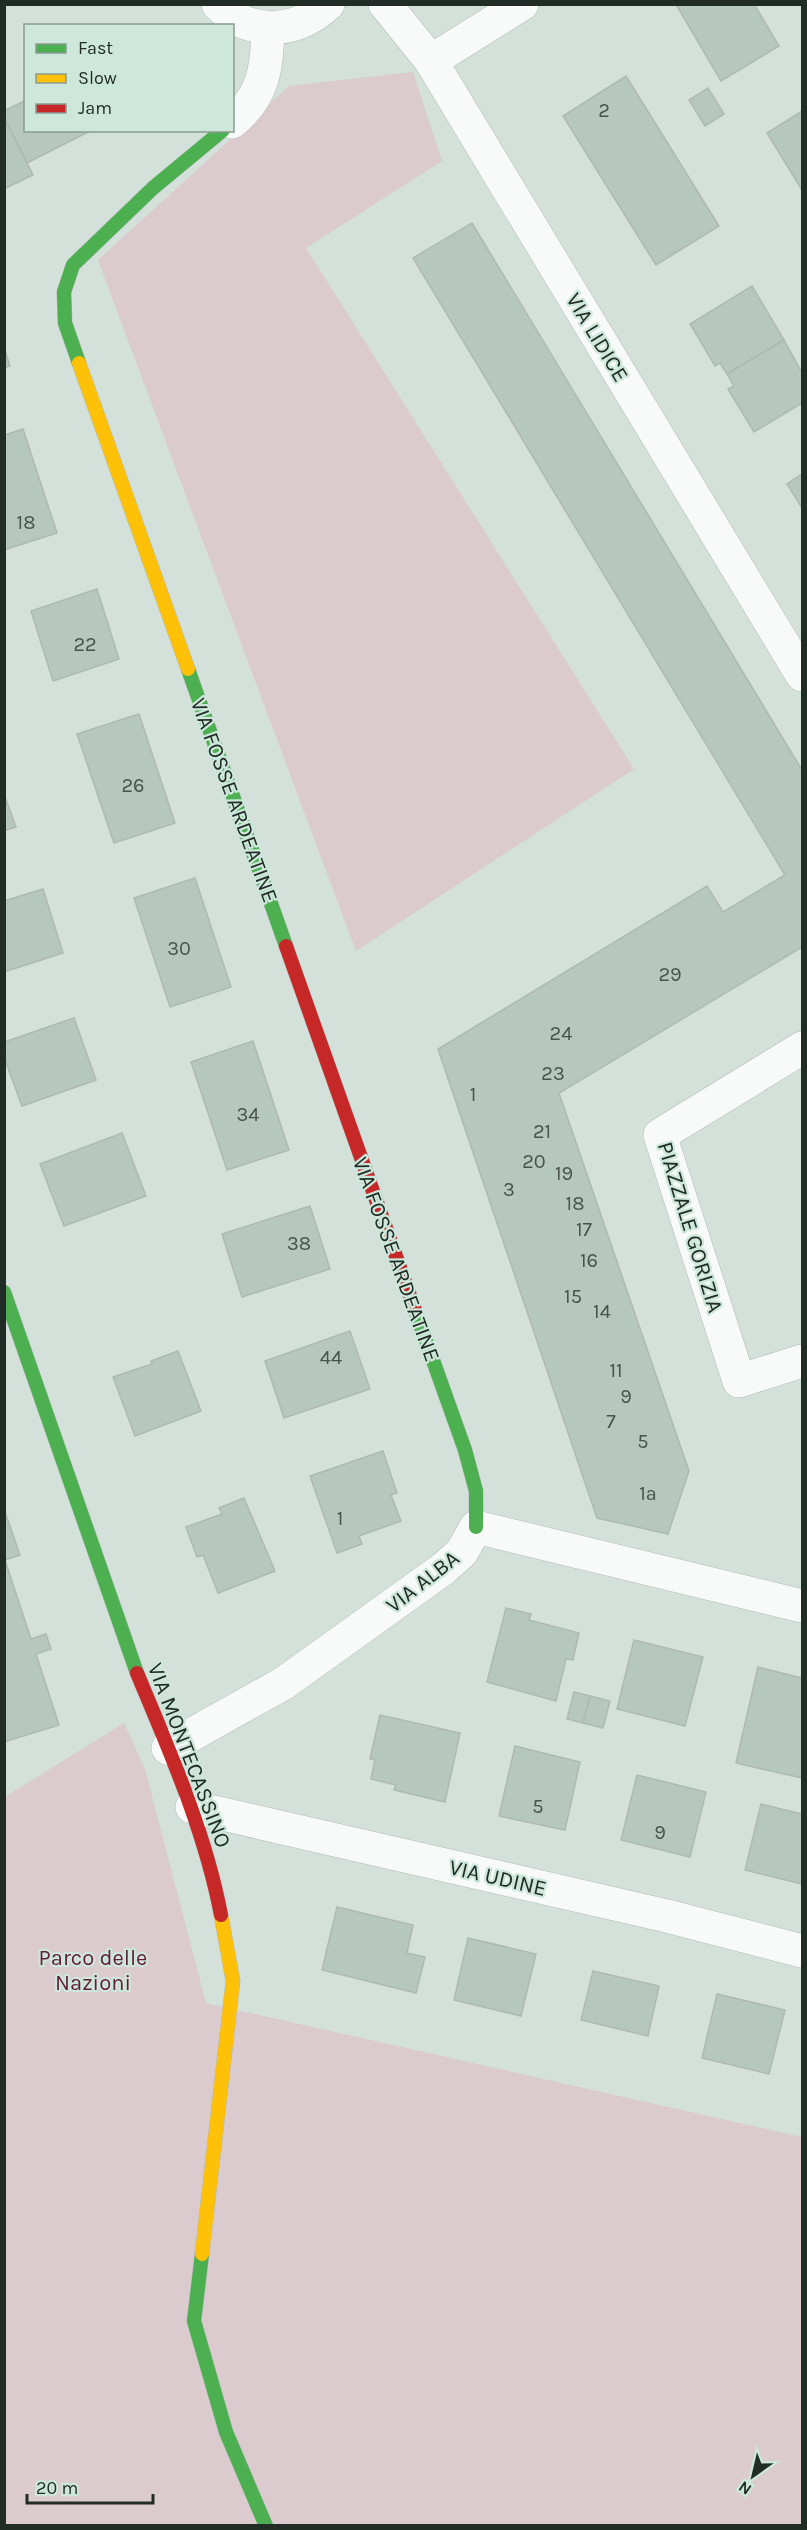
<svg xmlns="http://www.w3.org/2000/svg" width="807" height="2530" font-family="Karla,sans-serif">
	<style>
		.green { fill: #dbcace }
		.building { fill: #b5c7be; stroke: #aeb9b4; stroke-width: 1.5 }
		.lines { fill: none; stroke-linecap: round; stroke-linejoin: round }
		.street-casing { stroke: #b2bcb7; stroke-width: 34 }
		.fast-casing { stroke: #b2bcb7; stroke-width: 15 }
		.slow-casing { stroke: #b2bcb7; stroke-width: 15 }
		.jam-casing { stroke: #b2bcb7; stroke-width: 15 }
		.street { stroke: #f8faf9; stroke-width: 33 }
		.fast { stroke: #4caf50; stroke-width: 14 }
		.slow { stroke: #ffc107; stroke-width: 14 }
		.jam { stroke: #c62828; stroke-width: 14 }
		.labels { text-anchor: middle; stroke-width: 4.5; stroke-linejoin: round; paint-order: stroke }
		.number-label { font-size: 20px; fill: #47534d }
		.street-label { font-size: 22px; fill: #222c27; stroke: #cde7da }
		.park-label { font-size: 22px; fill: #631b3a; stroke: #cde7da }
	</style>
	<rect width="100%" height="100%" fill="#d3e1da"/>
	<g class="green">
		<path d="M 413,72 L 442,161 L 306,248 L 634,769 L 356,951 L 98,260 L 289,86 Z"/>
		<path d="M 124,1723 L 145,1769 L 206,2003 L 802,2137 L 802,2525 L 5,2526 L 5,1797 Z"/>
	</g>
	<g class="building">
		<path d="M 679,4 L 754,4 L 779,46 L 721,81 L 677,6 Z"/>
		<path d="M 626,76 L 719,226 L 656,265 L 563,116 Z"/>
		<path d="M 708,88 L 724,114 L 705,126 L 689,100 Z"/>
		<path d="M 26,100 L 26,130 L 92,130 L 27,163 L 4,118 L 4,111 Z"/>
		<path d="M 802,111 L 802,190 L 767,133 Z"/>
		<path d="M 4,118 L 33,175 L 4,189 Z"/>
		<path d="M 472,223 L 802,770 L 802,947 L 559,1093 L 689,1471 L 668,1534 L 597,1518 L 438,1049 L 707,886 L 723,912 L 785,875 L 413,258 Z"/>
		<path d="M 752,286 L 784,340 L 727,374 L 720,363 L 715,366 L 690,324 Z"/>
		<path d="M 784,340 L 802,373 L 802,403 L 754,432 L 728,389 L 734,386 L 727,374 Z"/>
		<path d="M 4,347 L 10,366 L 4,368 Z"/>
		<path d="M 23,429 L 57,533 L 4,550 L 4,435 Z"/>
		<path d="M 802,474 L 802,508 L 787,484 Z"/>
		<path d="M 97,589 L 119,659 L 53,681 L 31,611 Z"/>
		<path d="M 139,714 L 175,823 L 114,843 L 77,734 Z"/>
		<path d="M 4,794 L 16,827 L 4,831 Z"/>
		<path d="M 195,878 L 231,987 L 170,1007 L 134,898 Z"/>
		<path d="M 43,889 L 63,953 L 4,972 L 4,901 Z"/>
		<path d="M 74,1018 L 96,1080 L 22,1106 L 4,1057 L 4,1042 Z"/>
		<path d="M 253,1041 L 289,1150 L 227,1170 L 191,1062 Z"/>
		<path d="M 122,1133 L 146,1196 L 64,1226 L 40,1164 Z"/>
		<path d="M 310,1206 L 330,1269 L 242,1297 L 222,1234 Z"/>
		<path d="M 350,1331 L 370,1389 L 284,1418 L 265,1361 Z"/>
		<path d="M 178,1351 L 201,1411 L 135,1436 L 113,1377 L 152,1364 L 151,1361 Z"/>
		<path d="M 383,1451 L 397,1493 L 391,1495 L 401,1521 L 359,1536 L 362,1544 L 337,1553 L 310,1476 Z"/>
		<path d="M 244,1498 L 275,1571 L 218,1593 L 203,1555 L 197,1557 L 186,1527 L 222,1514 L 219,1508 Z"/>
		<path d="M 4,1509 L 20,1555 L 5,1560 L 31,1639 L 46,1634 L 51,1649 L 36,1654 L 59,1725 L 4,1742 Z"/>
		<path d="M 506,1608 L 531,1614 L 529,1620 L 579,1633 L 573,1660 L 566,1659 L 556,1701 L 487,1682 Z"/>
		<path d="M 634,1640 L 703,1657 L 685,1726 L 617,1709 Z"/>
		<path d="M 758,1667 L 802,1678 L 802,1778 L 736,1763 Z"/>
		<path d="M 574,1692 L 590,1696 L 583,1723 L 567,1719 Z"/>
		<path d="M 590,1696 L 610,1701 L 603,1728 L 583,1723 Z"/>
		<path d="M 380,1715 L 460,1733 L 445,1802 L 394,1790 L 396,1785 L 371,1779 L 375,1760 L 370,1759 Z"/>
		<path d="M 515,1746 L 580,1762 L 565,1830 L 499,1816 Z"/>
		<path d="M 637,1775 L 706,1792 L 690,1857 L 621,1840 Z"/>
		<path d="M 761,1804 L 802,1814 L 802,1884 L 745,1870 Z"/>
		<path d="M 337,1907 L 413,1925 L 407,1953 L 425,1957 L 416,1993 L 322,1970 Z"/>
		<path d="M 468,1938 L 536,1954 L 521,2016 L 454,2000 Z"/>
		<path d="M 593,1971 L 659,1986 L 648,2036 L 581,2020 Z"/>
		<path d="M 717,1994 L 785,2010 L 769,2074 L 702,2058 Z"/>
	</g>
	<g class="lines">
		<defs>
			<g id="street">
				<path d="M 218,4 C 250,37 296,34 328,4"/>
				<path d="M 385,4 L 431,61 L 802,675"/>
				<path d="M 431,61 L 522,4"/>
				<path d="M 232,122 C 264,96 267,68 268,29"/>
				<path d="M 802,1048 L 660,1135 L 739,1381 L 802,1361"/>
				<path d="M 168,1748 L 284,1683 L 443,1569 L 462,1552 L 476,1527 L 802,1606"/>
				<path d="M 192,1807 L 667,1916 L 802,1951"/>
			</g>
			<g id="fast">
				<path d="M 79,363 L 65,323 L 64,292 L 73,265 L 153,188 L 223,130"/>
				<path d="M 188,669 L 286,946"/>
				<path d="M 4,1292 L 137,1673"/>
				<path d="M 414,1307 L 465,1450 L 476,1491 L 476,1527"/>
				<path d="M 202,2254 L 194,2321 L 226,2432 L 266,2526"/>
			</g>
			<g id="slow">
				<path d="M 79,363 L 188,669"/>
				<path d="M 202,2254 L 233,1981 L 221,1915"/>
			</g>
			<g id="jam">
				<path d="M 286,946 L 414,1307"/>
				<path d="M 137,1673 C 170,1752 205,1831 221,1915"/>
			</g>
		</defs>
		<use href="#street" class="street-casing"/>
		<use href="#fast" class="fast-casing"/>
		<use href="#slow" class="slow-casing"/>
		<use href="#jam" class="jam-casing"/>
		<use href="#street" class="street"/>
		<use href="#fast" class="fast"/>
		<use href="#slow" class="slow"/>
		<use href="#jam" class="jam"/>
	</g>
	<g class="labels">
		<g class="number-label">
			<text x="604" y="117">2</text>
			<text x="26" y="529">18</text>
			<text x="85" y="651">22</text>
			<text x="133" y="792">26</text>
			<text x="179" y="955">30</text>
			<text x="670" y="981">29</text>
			<text x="561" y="1040">24</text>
			<text x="553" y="1080">23</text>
			<text x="473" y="1101">1</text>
			<text x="248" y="1121">34</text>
			<text x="542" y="1138">21</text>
			<text x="534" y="1168">20</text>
			<text x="564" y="1180">19</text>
			<text x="509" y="1196">3</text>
			<text x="575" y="1210">18</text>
			<text x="584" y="1236">17</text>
			<text x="299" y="1250">38</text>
			<text x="589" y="1267">16</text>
			<text x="573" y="1303">15</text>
			<text x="602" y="1318">14</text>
			<text x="331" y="1364">44</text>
			<text x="616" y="1377">11</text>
			<text x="626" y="1403">9</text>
			<text x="611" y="1428">7</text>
			<text x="643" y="1448">5</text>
			<text x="648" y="1500">1a</text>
			<text x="340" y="1525">1</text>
			<text x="538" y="1813">5</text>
			<text x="660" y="1839">9</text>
		</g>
		<g class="street-label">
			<text transform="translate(598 337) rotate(59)" y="8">VIA LIDICE</text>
			<text transform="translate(235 800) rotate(70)" y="8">VIA FOSSE ARDEATINE</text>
			<text transform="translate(691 1227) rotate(73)" y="8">PIAZZALE GORIZIA</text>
			<text transform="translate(397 1259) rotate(70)" y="8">VIA FOSSE ARDEATINE</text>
			<text transform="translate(422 1581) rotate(-38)" y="8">VIA ALBA</text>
			<text transform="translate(190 1755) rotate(69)" y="8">VIA MONTECASSINO</text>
			<text transform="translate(498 1877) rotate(13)" y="8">VIA UDINE</text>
		</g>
		<g class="park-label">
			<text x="93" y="1965">Parco delle<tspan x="93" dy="25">Nazioni</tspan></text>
		</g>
	</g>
	<rect width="807" height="2530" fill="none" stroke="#222c27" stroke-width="12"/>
	<rect x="24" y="24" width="210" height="108" fill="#cde7da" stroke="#899c92" stroke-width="1.5"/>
	<rect x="36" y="44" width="30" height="9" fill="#4caf50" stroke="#899c92" stroke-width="1.5"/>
	<text x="78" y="54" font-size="18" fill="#222c27">Fast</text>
	<rect x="36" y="74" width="30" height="9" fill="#ffc107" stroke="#899c92" stroke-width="1.5"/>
	<text x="78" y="84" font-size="18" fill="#222c27">Slow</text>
	<rect x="36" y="104" width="30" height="9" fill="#c62828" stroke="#899c92" stroke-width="1.5"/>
	<text x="78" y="114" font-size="18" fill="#222c27">Jam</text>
	<g transform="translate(753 2476) rotate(214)" stroke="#cde7da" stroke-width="4.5" paint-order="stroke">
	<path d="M0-4.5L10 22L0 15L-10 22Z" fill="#222c27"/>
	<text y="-9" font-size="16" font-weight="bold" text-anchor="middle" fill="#222c27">N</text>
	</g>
	<path d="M27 2494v9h126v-9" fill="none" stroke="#222c27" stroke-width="3"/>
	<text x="36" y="2494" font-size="18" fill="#222c27" stroke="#cde7da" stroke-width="4.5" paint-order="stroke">20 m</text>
</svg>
